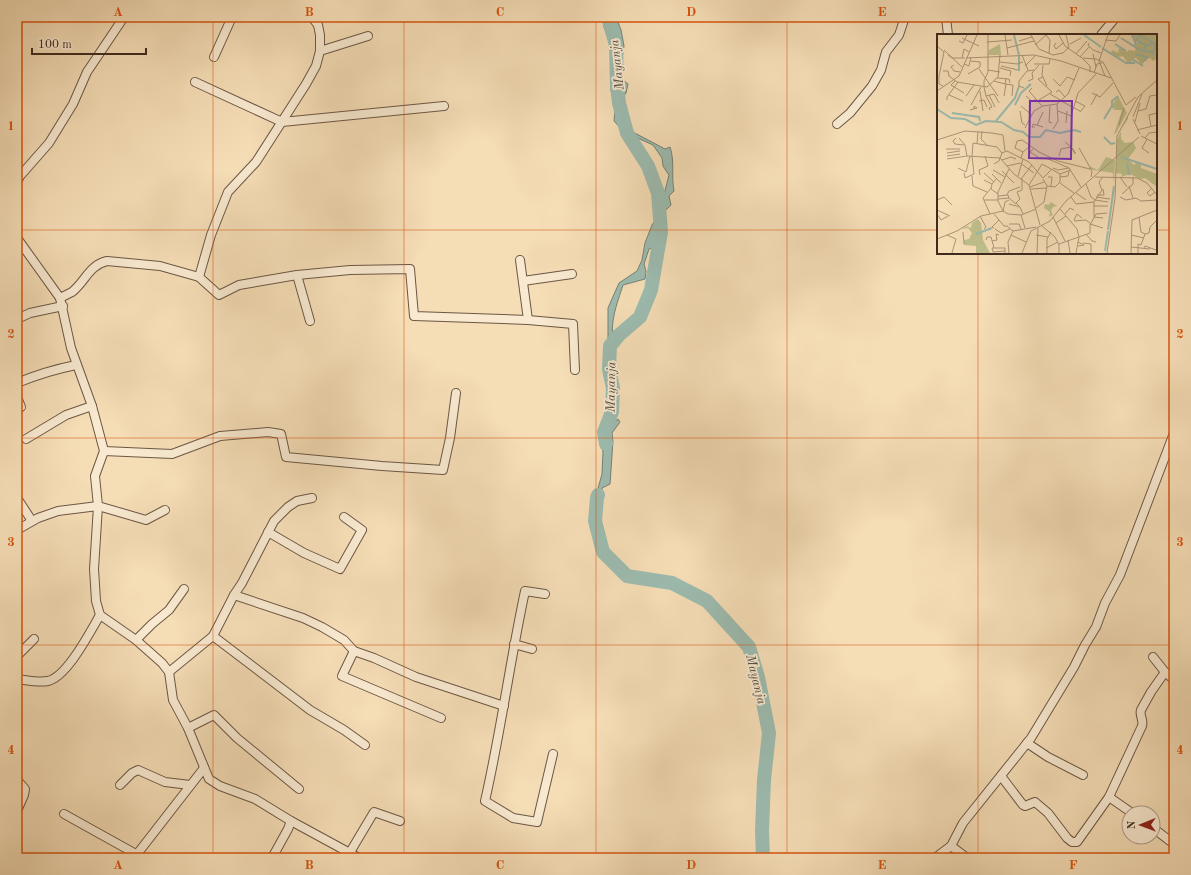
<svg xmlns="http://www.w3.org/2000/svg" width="1191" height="875" font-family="'Old Standard TT',serif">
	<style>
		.water { fill: #9cbbaf; stroke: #778175 }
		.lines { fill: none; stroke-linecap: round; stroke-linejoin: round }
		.shore { stroke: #6e7266; stroke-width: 1 }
		.river { stroke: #9cbbaf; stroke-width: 14 }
		.minor-casing { stroke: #6c5744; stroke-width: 10 }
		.minor { stroke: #f8e9d0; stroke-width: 8 }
		.grid { fill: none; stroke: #d7540e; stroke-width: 1; stroke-opacity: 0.55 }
		.labels { text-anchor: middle; stroke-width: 3.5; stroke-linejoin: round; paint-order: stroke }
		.water-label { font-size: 13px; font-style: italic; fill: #564e42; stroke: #f8e9d0 }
		.inset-river { fill: none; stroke: #9cbbaf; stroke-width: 2 }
		.inset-road { fill: none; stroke: #ac9579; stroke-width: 1 }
		.view { fill: #7b2cbf; fill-opacity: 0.15; stroke: #7b2cbf; stroke-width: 2 }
		.inset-edge { fill: none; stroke: #3f2a1e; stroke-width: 2 }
		.neatline { fill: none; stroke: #d7540e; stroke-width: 1.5 }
		.grid-label { font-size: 13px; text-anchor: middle; font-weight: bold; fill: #d7540e }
	</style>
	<rect width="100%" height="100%" fill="#f5ddb6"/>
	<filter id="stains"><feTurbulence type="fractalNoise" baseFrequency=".005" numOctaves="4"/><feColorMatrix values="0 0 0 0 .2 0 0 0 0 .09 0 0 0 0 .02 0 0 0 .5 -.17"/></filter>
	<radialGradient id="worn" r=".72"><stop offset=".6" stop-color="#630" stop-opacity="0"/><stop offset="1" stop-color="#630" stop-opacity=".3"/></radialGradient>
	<path class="water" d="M 603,17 L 616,17 L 621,30 L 624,46 L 619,77 L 628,84 L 626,93 L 623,97 L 621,120 L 631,131 L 665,149 L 670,147 C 675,161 671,176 674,191 L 669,196 L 671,205 L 665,211 L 656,246 L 649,249 L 644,264 L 646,271 L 645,279 L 623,285 C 617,304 609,323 614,343 L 612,408 L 607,425 L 609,427 L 618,419 L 620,422 L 612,433 L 613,441 L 610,484 L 602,488 L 602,504 L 596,513 L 597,492 L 602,474 L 603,452 L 599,432 L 604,419 L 608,396 L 608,308 L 619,283 L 637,271 L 642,260 L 645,243 L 652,225 L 659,214 L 669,175 L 663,166 L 662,158 L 653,145 L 624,132 L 614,121 L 616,101 L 611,91 L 611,81 L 619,65 L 619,56 L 610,43 L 604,27 Z"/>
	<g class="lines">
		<path class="shore" d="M 607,17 C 608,26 610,40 618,44 L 619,42 L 612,17"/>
		<g class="river">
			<path d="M 606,444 L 604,432 L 612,412 L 613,388 L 609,369 L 610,346 L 619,335 L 640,317 L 651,290 L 661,232 L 658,193 L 648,166 L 627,133 L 619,103 L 617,86 L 616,45 L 608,17"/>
			<path d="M 598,495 L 597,498 L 595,521 L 603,552 L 627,576 L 672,583 L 707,601 L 749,647 L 758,677 L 769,733 L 764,780 L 762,831 L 763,858"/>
		</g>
		<defs>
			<g id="minor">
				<path d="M 946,17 L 948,35"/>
				<path d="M 1101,35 L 1116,17"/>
				<path d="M 320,51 L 368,36"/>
				<path d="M 214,57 L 232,17"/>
				<path d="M 195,82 L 282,122 L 444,106"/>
				<path d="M 837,124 L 850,113 L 872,86 L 881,70 L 886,52 L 899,35 L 905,17"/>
				<path d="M 17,182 L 20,176 L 49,143 L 73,104 L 87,72 L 124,17"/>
				<path d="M 17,238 L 60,298 L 71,348 L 92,406 L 104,451 L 95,476 L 98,506 L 94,569 L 96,601 L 100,615 L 136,640 L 162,663 L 169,672 L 173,700 L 188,728 L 209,779 L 220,786 L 255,799 L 291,821 L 359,858"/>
				<path d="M 520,260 L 528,320"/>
				<path d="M 297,275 L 310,321"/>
				<path d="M 199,277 L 211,235 L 228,192 L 256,162 L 306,84 L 316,66 L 320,51 L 320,35 L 318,25 L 312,17"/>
				<path d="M 523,281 L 572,274"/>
				<path d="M 60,298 C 64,296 68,294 72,292 C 85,282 89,265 107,261 L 160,266 L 199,277 L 219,295 L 239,285 L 297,275 L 350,270 L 410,269 L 414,316 L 528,320 L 573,324 L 575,370"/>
				<path d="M 17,319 L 30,313 L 63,306"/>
				<path d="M 17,383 C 36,375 56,369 76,365"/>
				<path d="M 17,397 L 21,407"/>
				<path d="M 26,439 L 66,415 L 92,406"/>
				<path d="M 104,451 L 172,454 L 220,436 L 268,432 L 281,434 L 286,457 L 382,466 L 443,470 L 450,438 L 456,393"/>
				<path d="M 17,498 L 32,521"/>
				<path d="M 17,530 L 38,518 L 58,511 L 98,506 L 146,520 L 165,510"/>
				<path d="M 268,532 L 304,553 L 340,569 L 362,530 L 344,517"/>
				<path d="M 545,594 L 525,591 C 510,661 501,731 485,801 L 513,818 L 537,822 L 553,754"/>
				<path d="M 234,595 L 303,618 L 322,627 L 344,640 L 354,651 L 374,658 L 416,677 L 504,706"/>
				<path d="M 213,636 L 310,710 L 344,730 L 365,745"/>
				<path d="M 136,640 L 152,624 L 169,610 L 184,589"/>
				<path d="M 514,644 L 532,649"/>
				<path d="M 354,651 L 342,676 L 441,718"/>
				<path d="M 17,656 L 34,639"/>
				<path d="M 1153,657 L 1165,672 L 1174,680"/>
				<path d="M 169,672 L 213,636 L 234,595 L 242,583 L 274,521 L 288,507 L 297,501 L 312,498"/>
				<path d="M 17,679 C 26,680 39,683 48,681 C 67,677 90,632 100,615"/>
				<path d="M 188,728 L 214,715 L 237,738 L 299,789"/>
				<path d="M 1027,743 L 1048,757 L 1083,775"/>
				<path d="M 1001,776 L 1023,805 L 1025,806 L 1035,802 L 1048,813 L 1067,838 L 1072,842 L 1077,842 L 1109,797 L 1142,726 C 1144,720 1139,715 1141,710 L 1151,692 L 1165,672"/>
				<path d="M 17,780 L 25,789 L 24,795 L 17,811"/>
				<path d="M 120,785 L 132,773 L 138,770 L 165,782 L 190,785"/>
				<path d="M 1109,797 L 1132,813"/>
				<path d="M 64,814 L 136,854"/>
				<path d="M 1153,828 L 1174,844"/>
				<path d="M 951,846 L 967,858"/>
				<path d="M 349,854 L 374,812 L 400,821"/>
				<path d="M 134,858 L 204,768"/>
				<path d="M 272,858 L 288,829 L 291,821"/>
				<path d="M 935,858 L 951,846 L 963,823 L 1031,738 L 1074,667 L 1085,645 L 1096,627 L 1105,603 L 1120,575 L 1174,433"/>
			</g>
		</defs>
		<use href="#minor" class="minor-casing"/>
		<use href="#minor" class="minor"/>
	</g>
	<path class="grid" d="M 213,17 L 213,858M 404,17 L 404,858M 596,17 L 596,858M 787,17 L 787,858M 978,17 L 978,35M 17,230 L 938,230M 1156,230 L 1174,230M 978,253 L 978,858M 17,438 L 1174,438M 17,645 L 1174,645"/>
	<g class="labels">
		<g class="water-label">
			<text transform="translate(616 65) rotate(-96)" y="5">Mayanja</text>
			<text transform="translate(610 387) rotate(-89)" y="5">Mayanja</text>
			<text transform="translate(757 679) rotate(76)" y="5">Mayanja</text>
		</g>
	</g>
	<g transform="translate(937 34)">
		<rect width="220" height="220" fill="#f5ddb6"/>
		<path d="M 195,1 L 220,1 L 220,4 L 217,2 L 220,5 L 220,25 L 215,27 L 214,24 L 210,25 L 210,28 L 208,26 L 205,31 L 199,24 L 196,25 L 194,29 L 190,28 L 186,22 L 181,23 L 173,19 L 176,16 L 181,19 L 182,14 L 190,18 L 192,16 L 198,17 L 200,8 ZM 63,10 L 64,21 L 51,21 L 52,16 ZM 181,62 L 190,79 L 179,99 L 177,100 L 185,76 L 178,76 L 174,73 ZM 191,81 L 191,85 L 184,96 L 184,105 L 188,109 L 196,108 L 199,114 L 191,125 L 197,131 L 199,129 L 204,130 L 204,134 L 220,140 L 220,153 L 208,144 L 203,145 L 193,140 L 184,143 L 185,140 L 179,139 L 180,106 ZM 169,123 L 178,126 L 177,149 L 176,139 L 144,134 L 153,135 L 152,132 L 161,136 ZM 114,168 L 120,172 L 116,173 L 114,177 L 116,181 L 112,183 L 113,178 L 107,174 L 108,170 L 112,171 ZM 41,185 L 44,189 L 46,206 L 53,219 L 39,219 L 39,212 L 27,211 L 27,206 L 32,205 L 35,199 L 31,194 L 25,195 L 30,192 L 34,194 L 35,189 Z" fill="#bfc08c"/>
		<path class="inset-river" d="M 77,1 L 82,21M 147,1 L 164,13M 195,1 L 199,10 L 197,12M 203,1 L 199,6 L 210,12M 203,1 L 217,9M 184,4 L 203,16 L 215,18M 178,10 L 189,17M 165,14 L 189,29 L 198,29M 206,18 L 209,12 L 217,9M 198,20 L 210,23 L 206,28M 215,21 L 220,6M 82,22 L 82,37M 195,25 L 206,32M 78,71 L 84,59 L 94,50M 0,75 L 14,84 L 28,85 L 39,91 L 49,87 L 64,88 L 77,96 L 86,98 L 92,103 L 103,103 L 109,96 L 123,99 L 137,96 L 144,98M 15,79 L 42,83 L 43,87M 167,85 L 175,72 L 175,67 L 181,62M 59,87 L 78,64 L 82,52M 167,103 L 174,110 L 178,109M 184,123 L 220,135M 190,139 L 192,140 L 190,129M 171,196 L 177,152M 39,200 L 55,194M 168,217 L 171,197"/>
		<path class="inset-road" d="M 51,1 L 51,38 L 47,47 L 47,53 L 49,62 L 57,60 L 62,69M 68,1 L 71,21M 94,1 L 102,15 L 116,21 L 126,19 L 132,13 L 129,1M 109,1 L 113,6 L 112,19M 122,1 L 128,12 L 145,24 L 159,25 L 166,28 L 189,71M 25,4 L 42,12M 168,6 L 179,7 L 183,1M 22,7 L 26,9 L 30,1M 82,7 L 95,3M 50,8 L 75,6M 119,9 L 117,12 L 119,15 L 126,9M 152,9 L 151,11 L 156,16 L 164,19M 133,10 L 144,4M 98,11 L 109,1M 0,12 L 7,18 L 2,42 L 2,50 L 6,52M 70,14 L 97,7M 7,16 L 25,33M 139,20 L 150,7M 156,20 L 159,33M 11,21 L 15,24 L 28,24M 85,21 L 91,36M 143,23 L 152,13M 25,24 L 27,15 L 32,18M 29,24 L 97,21 L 124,27 L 174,44M 146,25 L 153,32 L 153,38M 63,28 L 80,30 L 86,28M 27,30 L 32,32 L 34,23M 97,30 L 112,30 L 113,25M 17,31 L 14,33 L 17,37 L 23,38M 106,31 L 105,41 L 110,52M 64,32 L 81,36M 88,32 L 98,22M 63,34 L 74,37 L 73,42M 42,35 L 61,62M 51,36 L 63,38M 6,37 L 11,37 L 12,42 L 20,48 L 50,53 L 61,43 L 63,21M 157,39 L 160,30 L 165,29M 31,40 L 43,33 L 43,28 L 34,27M 168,42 L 162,27 L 171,1M 60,44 L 72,45 L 73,49M 116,45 L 123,52 L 130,43 L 138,46M 18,47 L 14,51 L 27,59M 57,47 L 68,50 L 69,45M 91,47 L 96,45 L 95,39 L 102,31M 68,50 L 76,51 L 75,62M 87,54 L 82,52 L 82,47 L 90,37 L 97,36M 95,54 L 92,57 L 105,72M 0,57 L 22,42 L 40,1M 43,57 L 46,77M 119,58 L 122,56 L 128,63M 155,59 L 163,63 L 176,49M 113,60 L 125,67M 12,61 L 26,67M 52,61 L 58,73M 29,62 L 37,51M 49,62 L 55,73 L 52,74 L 53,76M 67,62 L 69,50M 89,62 L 96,68 L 99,64M 10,66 L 10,63 L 21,48M 102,66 L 115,58 L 101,45 L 106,43M 42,67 L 47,66 L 50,73M 124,67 L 143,77M 138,67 L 148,72 L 143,78M 34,71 L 44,53M 154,71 L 160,60M 189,71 L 199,63M 84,72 L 95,81M 113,72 L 112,88 L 115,89M 33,76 L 40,74 L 37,72 L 37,75M 83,77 L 85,89 L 88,91M 121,77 L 134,82 L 141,59 L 159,40M 201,77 L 209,75 L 213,62 L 220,61M 196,83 L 205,60M 196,85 L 203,100M 198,88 L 203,69M 129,89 L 130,77M 100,91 L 106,78M 182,91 L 187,74M 214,92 L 212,81 L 220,79M 98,93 L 95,93 L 96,90 L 106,93M 88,94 L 97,77 L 106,72 L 120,70 L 131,60 L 142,34M 116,95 L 121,87 L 120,70M 200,96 L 220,91M 45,97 L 44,105 L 51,112M 204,102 L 220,110M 19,104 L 16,107 L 18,110 L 27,111M 22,104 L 28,111 L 30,122M 208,104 L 212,99 L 220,98M 210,105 L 205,114 L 212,119M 0,106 L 28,97 L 55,99 L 66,101 L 68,117M 40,110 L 41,97M 134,113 L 135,114 L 137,117 L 138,118 L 138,120 L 135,114M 142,114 L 155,137 L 154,143M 9,115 L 23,115M 96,115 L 93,118 L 101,123M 86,118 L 78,114 L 80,107 L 85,106 L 102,118 L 121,127 L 153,135M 10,119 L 23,117M 10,122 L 23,120M 35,122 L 36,109 L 60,113 L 65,119M 122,122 L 124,115 L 134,113 L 128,108M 84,124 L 86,118 L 93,112M 109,124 L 132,134M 10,125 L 30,122 L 63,124 L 77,140 L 92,151 L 103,191M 65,126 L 74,123 L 79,125M 57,130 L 62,127 L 65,119 L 70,117 L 92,128 L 106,144 L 115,135M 70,132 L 83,129 L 97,139M 21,134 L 29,138 L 33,122M 116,134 L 121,136 L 132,134 L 144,153M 72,135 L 61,158 L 61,167 L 66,177 L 71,180 L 84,181 L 99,175M 56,136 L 68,143M 65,137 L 77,149M 27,139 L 28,144 L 37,140 L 35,122M 47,139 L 57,148M 55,140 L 64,149M 43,141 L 42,136 L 51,132 L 48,122M 35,142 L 36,152 L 50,158M 81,142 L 86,125M 111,143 L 115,143 L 114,152M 123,143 L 131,142 L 132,137M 158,143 L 200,144 L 210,149 L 220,161M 183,143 L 190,153M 84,145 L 95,131M 47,146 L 55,150 L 59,145M 123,149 L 137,159M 55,150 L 54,155 L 61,160M 149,150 L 154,163 L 158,166M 92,151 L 105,130 L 123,140M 110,152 L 118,153 L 123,148 L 123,140 L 134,136M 192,152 L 196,164M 93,153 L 107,148M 215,154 L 210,159 L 213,162 L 218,158M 94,155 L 110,154M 139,159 L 149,166M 185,160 L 196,150 L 196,143M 70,161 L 72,157 L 83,153M 160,161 L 167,161 L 166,155M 61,162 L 71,161 L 72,164M 134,163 L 139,170 L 157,168M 159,163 L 173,165M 183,163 L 189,166 L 199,164 L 204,167 L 220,166M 61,165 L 72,164 L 79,170M 0,166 L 7,163 L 15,171M 47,166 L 61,166M 158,166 L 171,168M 157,168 L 165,156 L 162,148 L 166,143M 157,168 L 157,183 L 166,184M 72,170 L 83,173 L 86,180M 82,172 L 79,169 L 83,165 L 80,158 L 85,156 L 85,145M 157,172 L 171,172M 99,174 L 107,168 L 110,152 L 106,145M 123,175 L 140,195 L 142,203 L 139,219M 0,176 L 13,182M 66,178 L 68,168 L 72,166M 0,180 L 4,186 L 11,182M 53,180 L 46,164 L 54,154M 57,180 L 67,192 L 70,192 L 76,197M 128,180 L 133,174 L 137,176M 84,181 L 88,194M 43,182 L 49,193 L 47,195M 116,183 L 128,207M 202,183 L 204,198 L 208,200M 137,186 L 140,180 L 145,184M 137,187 L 149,186 L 154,190M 119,189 L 129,182M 72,190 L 82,190 L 84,195M 153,190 L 166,194M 105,192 L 118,203 L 122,211 L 122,219M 57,194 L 55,193 L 62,186M 58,195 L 64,199 L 73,195M 76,197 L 99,193M 94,197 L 113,187 L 129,167 L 202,103M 26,198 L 27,210M 149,200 L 155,207 L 159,208M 208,200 L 212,199 L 213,193 L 220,186M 10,201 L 19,205 L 15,219M 74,201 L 89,208M 99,201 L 111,203M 194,201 L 207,204M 0,205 L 20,197 L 44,182 L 66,177M 49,206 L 50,203 L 54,203 L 57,214M 131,206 L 133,219M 55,207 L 60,206 L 59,200 L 62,201M 146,209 L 154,210 L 154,219M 122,210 L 153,199 L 153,191 L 159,180 L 170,179M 141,212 L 147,211 L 141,208M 194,213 L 213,215M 55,214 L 68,214 L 68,219M 55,214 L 56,218 L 68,217M 109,214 L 121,208M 207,214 L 208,212 L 219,216M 72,219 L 71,208 L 76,197M 85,219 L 94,197M 100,219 L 101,194M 110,219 L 110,205 L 114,198M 170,219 L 178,164 L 180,102 L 201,63 L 220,46M 194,219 L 195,186 L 220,176M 201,219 L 201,210 L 204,211 L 208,200"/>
		<path class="view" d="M 93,67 L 135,67 L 134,125 L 92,124 Z"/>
		<rect width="220" height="220" class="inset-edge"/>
	</g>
	<rect width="1191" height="875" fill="none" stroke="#f5ddb6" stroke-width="44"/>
	<g transform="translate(1141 825) rotate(269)"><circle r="19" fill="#f8e9d0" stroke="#ae9d89"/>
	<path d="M0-3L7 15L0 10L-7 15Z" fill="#8f2418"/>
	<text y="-6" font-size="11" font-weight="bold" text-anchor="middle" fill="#3f2a1e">N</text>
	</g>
	<path d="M32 48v6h114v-6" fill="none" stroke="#3f2a1e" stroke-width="2"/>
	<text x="38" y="48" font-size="12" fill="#3f2a1e" stroke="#f8e9d0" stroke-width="3" paint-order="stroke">100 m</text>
	<rect x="22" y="22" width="1147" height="831" class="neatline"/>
	<g class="grid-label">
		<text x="118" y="16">A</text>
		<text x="309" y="16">B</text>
		<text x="500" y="16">C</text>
		<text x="691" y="16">D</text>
		<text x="882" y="16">E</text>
		<text x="1073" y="16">F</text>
		<text x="11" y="130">1</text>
		<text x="1180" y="130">1</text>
		<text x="11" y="338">2</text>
		<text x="1180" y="338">2</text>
		<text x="11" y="546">3</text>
		<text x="1180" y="546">3</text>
		<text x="11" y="754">4</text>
		<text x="1180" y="754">4</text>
		<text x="118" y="869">A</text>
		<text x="309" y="869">B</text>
		<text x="500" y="869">C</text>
		<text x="691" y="869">D</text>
		<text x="882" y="869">E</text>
		<text x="1073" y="869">F</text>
	</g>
	<rect width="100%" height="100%" filter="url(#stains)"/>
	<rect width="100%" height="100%" fill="url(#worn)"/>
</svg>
